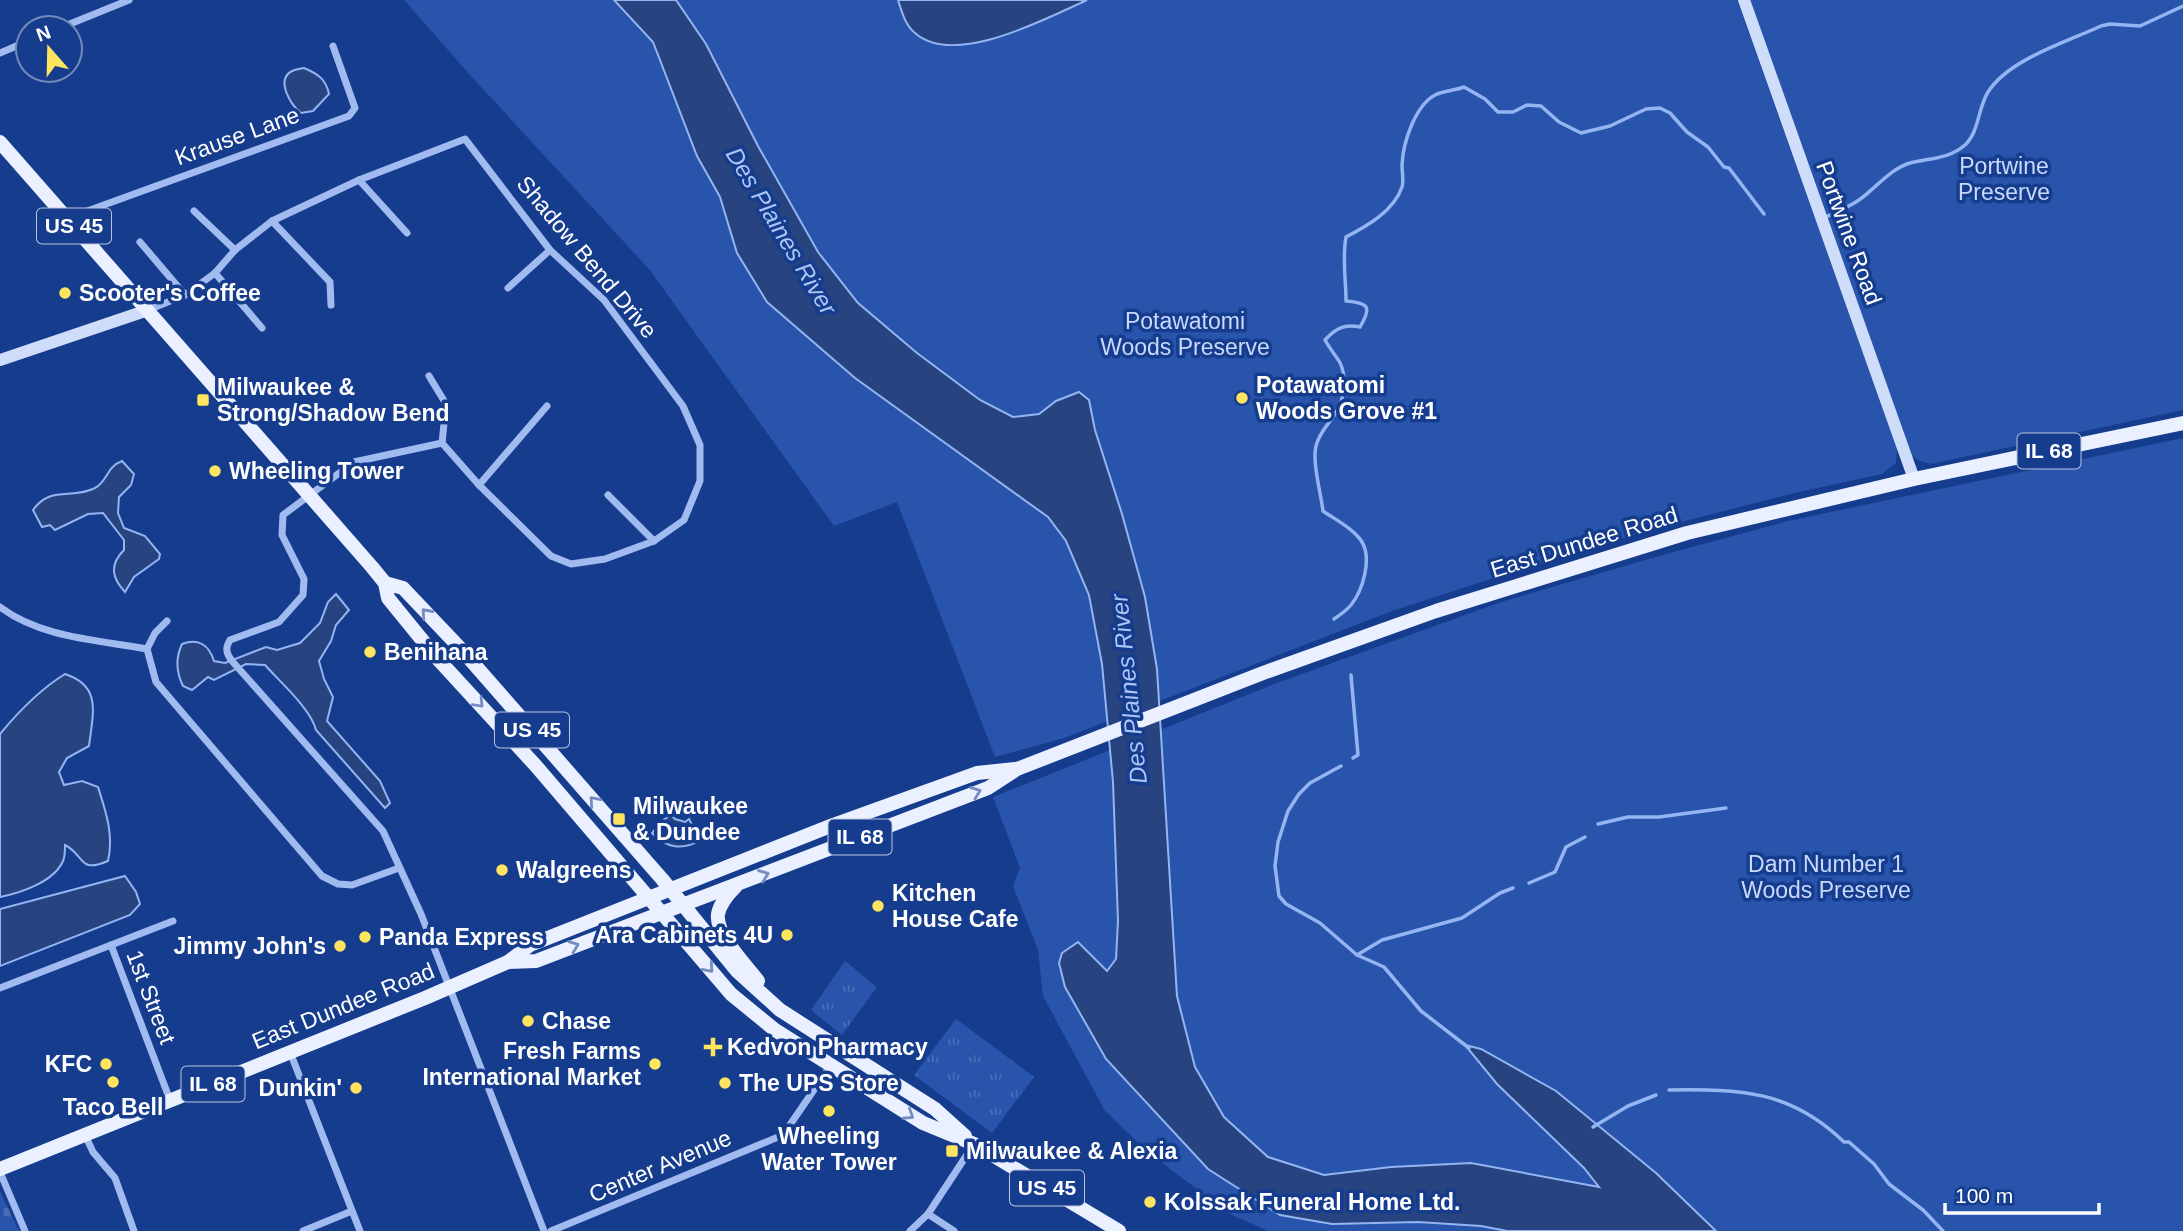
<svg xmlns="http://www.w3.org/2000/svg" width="2183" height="1231" font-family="Arial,sans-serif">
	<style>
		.grass { fill: url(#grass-tufts) }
		.cemetery { fill: url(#cemetery-stones) }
		.park { fill: #2854ac }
		.water { fill: #274481; stroke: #94b4f2; stroke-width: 2 }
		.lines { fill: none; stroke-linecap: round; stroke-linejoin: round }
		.stream { stroke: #94b4f2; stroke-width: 3.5 }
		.street { stroke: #a1bbf0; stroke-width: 7 }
		.secondary { stroke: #cfddfb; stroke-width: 12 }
		.primary { stroke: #eaf0ff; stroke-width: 14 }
		.oneway { stroke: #758dc1 }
		.poi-dot { fill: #ffe460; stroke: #163c8e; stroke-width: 2.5 }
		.labels { text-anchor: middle; stroke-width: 7; stroke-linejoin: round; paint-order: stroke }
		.shield { fill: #163c8e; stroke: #b9c4dd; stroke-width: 2 }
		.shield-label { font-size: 21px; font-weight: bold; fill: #fff }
		.street-label { font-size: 23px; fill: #fff; stroke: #163c8e }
		.park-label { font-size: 23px; fill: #c8d9fb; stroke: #163c8e }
		.poi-label { font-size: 23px; font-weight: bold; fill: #fff; stroke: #163c8e; text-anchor: start }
		.water-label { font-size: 24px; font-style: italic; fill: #adc6f7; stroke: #163c8e }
	</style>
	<defs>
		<pattern id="grass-tufts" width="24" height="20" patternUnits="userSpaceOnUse" patternTransform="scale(1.75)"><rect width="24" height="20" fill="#2854ac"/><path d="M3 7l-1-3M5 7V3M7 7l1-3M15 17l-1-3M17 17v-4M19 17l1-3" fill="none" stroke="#486eb8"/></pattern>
		<pattern id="cemetery-stones" width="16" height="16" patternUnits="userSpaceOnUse" patternTransform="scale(1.75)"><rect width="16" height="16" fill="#2854ac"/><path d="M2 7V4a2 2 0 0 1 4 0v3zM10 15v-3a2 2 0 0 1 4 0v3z" fill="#486eb8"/></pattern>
	</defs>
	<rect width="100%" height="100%" fill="#163c8e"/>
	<g class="grass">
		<path d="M 845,961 L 877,987 L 842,1035 L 811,1010 Z"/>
		<path d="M 956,1019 L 1034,1077 L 992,1133 L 914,1075 Z"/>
	</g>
	<path class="cemetery" d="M 0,1191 L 19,1231 L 0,1231 Z"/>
	<g class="park">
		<path d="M 404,0 L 1737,0 L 1897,448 L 1896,463 L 1882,474 L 1799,492 L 1665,526 L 1509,573 L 1392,611 L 1064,738 L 995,757 L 897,502 L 834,526 L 649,269 L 470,75 Z"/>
		<path d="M 1750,0 L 2183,0 L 2183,410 L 1931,464 L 1920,461 L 1912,456 Z"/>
		<path d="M 2183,438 L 2183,1231 L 1268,1231 L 1230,1214 L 1149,1153 L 1105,1111 L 1043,996 L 1038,950 L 1013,886 L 1020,868 L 993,797 L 1277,683 L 1501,602 L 1666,554 L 1788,521 Z"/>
	</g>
	<g class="water">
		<path d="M 614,0 L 676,0 L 706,44 L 758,146 L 818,252 L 858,303 L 917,353 L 980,400 L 1013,417 L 1039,414 L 1056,401 L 1079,392 L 1089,400 L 1095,430 L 1122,514 L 1145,597 L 1157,669 L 1177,996 L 1195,1067 L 1224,1117 L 1268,1157 L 1324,1175 L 1391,1167 L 1471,1163 L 1599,1187 L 1584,1168 L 1497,1084 L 1465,1045 L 1481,1049 L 1556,1091 L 1656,1173 L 1716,1231 L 1507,1231 L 1481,1226 L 1418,1222 L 1332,1224 L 1280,1215 L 1208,1169 L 1106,1059 L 1065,987 L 1059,963 L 1062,953 L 1078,942 L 1107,971 L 1116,959 L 1118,921 L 1113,782 L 1102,664 L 1089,595 L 1066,541 L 1048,517 L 855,378 L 767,302 L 737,253 L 720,197 L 697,156 L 653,42 Z"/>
		<path d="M 898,0 L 1087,0 C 1047,18 954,68 915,33 C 905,25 902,12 898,0 Z"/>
		<path d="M 304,68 C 318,74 326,79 329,94 L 313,111 L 301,113 C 291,105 275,80 292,71 C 296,69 300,69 304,68 Z"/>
		<path d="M 122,461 L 134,474 L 131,485 L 119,497 L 118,513 L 124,528 L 145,536 L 160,554 L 159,559 L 134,577 L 125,592 C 112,578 109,565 124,550 L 124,540 L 103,513 L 88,514 L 55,530 L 50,525 L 42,527 L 33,510 C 51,485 71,500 95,488 C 108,481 106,467 122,461 Z"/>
		<path d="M 336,594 L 349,610 L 336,625 L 331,641 L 319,661 L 324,679 L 333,697 L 327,721 L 380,781 L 390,803 L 385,808 L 316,730 C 311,709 280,682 265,665 L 246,664 L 214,680 L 208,677 L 192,690 L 183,686 C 176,672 175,659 182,644 C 199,638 209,645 214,661 L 225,663 L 266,647 L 277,650 L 300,643 L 320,623 L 328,602 Z"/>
		<path d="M 65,674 C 102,686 93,713 89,746 L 67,758 L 59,772 L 64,785 L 82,781 L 98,787 C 106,812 114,835 108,861 C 78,874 85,855 65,845 C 65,850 65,857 63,861 C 54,882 20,893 0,897 L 0,734 C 19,711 39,690 65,674 Z"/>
		<path d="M 671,815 L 675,819 L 685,822 L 689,819 L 700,840 C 683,851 666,848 652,833 L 662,821 Z"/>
		<path d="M 125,876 L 136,892 L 140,904 L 130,915 L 0,966 L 0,909 Z"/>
	</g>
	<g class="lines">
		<g class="stream">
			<path d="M 1826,217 C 1836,212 1849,207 1859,200 C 1876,188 1890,169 1910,163 C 1930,158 1949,159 1965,145 C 1979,132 1978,108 1988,92 C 2009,59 2067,42 2101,26 L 2110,24 L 2140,26 L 2183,6"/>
			<path d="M 1334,619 C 1340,615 1346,611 1351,605 C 1363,590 1372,559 1362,542 C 1354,529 1336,520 1323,511 C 1321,494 1312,462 1316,446 C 1319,433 1328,425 1335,414 C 1345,400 1348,372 1337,358 C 1332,351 1329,347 1325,340 C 1336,328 1344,324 1360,327 C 1372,307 1369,303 1346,301 C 1346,280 1342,258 1346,237 C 1367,226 1394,211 1402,187 C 1404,180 1402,173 1402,165 C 1403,143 1415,104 1437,94 C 1445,91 1456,90 1464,87 L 1485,99 L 1498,112 L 1513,112 L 1527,105 L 1541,106 L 1559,122 L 1581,133 L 1610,126 L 1646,109 L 1660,108 L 1670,113 L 1687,132 L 1708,147 L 1724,167 L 1729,168 L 1764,214"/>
			<path d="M 1351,675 L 1358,755 L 1353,758"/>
			<path d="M 1341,766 L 1310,783 L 1299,794 L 1288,811 L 1278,842 L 1275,866 L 1279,896 L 1286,904 L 1320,923 L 1357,955 L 1384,967 L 1421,1011 L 1469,1048"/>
			<path d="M 1598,824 L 1628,817 L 1659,817 L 1726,808"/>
			<path d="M 1529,883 L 1555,872 L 1566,847 L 1585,837"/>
			<path d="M 1357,955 L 1382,940 L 1462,918 L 1500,893 L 1513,888"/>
			<path d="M 1669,1090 C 1741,1089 1790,1090 1844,1142 L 1849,1142 L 1874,1164 L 1889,1184 L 1923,1210 L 1943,1231"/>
			<path d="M 1593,1127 L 1628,1106 L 1656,1095"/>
		</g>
		<g class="street">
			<path d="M 60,28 L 129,0"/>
			<path d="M 0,53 L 28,41"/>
			<path d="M 359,180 L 407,233"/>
			<path d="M 194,211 L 235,250"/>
			<path d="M 68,218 L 349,116 L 355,108 L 333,46"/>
			<path d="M 272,221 L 330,282 L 331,305"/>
			<path d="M 140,242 L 185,295"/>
			<path d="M 215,273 L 262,328"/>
			<path d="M 508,288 L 550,250"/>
			<path d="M 148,310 L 185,295 L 215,273 L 235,250 L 272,221 L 359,180 L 465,139 L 550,250 L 604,300 L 683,406 L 700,445 L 700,481 L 684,520 L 654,541 L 605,559 L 571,564 L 551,556 L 479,485 L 442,443 L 354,462 L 283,515 L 282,535 L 304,579 L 303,595 L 279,622 L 230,640 C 225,648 226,653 232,661 L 383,831 L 421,914 L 544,1231"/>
			<path d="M 429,376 L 446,404 L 442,443"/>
			<path d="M 479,485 L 547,406"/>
			<path d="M 608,495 L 654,541"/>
			<path d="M 0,607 C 41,638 98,640 147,649"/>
			<path d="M 167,621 L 155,633 L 147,649 L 156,682 L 322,876 L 338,884 L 352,885 L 399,868"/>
			<path d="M 111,945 L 170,1100"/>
			<path d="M 0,988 L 173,921"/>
			<path d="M 290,1052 L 360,1231"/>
			<path d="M 85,1135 L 93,1152 L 115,1178 L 134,1231"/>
			<path d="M 0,1172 L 25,1231"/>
			<path d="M 928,1214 L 954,1231"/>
			<path d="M 303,1231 L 352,1211"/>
			<path d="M 551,1231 L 783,1135 L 831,1065"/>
			<path d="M 910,1231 L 928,1214 L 974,1144"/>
		</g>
		<g class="secondary">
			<path d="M 1744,0 L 1914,479"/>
			<path d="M 0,360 L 148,310"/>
		</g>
		<g class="primary">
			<path d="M 0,142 L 372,567 L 385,583 L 388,598 L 436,657 L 536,766 L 731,994 L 775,1030 L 923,1123 L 974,1144 L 1119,1231"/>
			<path d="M 385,583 L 403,588 L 460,648 L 662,879 L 737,971 L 780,1010 L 935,1109 L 965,1136"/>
			<path d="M 736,886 C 728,894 720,903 718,914 C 715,934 746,965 758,981"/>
			<path d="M 508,962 L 536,961 L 988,788 L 1017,769 L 1263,673 L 1436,611 L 1687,533 L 1914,479 L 2183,423"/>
			<path d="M 0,1169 L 425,998 L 508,962 L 530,945 L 833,825 L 977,773 L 1015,769"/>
		</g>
	</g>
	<defs><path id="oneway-chevron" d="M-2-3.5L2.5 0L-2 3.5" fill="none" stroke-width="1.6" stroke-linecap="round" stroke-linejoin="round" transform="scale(1.75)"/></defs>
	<g class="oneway">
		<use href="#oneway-chevron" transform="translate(426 613) rotate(-132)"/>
		<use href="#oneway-chevron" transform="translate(479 703) rotate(47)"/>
		<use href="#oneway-chevron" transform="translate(976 792) rotate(-21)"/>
		<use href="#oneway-chevron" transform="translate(594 801) rotate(-131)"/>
		<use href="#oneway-chevron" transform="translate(764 875) rotate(-21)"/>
		<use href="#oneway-chevron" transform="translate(574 946) rotate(-21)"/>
		<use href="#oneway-chevron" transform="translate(709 968) rotate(49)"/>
		<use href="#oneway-chevron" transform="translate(909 1115) rotate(33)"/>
	</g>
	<g class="poi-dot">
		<circle cx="65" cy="293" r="7"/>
		<circle cx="1242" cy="398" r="7"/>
		<rect x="196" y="393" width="14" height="14" rx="3.5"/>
		<circle cx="215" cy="471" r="7"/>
		<circle cx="370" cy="652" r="7"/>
		<rect x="612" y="812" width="14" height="14" rx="3.5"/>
		<circle cx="502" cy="870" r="7"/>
		<circle cx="878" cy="906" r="7"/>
		<circle cx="787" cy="935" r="7"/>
		<circle cx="365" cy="937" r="7"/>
		<circle cx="340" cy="946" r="7"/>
		<circle cx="528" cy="1021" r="7"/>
		<path d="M709.5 1036.5h7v7h7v7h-7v7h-7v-7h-7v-7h7z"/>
		<circle cx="106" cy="1064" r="7"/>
		<circle cx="655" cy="1064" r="7"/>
		<circle cx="113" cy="1082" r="7"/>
		<circle cx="725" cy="1083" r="7"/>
		<circle cx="356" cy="1088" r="7"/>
		<circle cx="829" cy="1111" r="7"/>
		<rect x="945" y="1144" width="14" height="14" rx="3.5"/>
		<circle cx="1150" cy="1202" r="7"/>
	</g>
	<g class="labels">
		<g class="shield">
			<rect x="37" y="208.5" width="74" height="35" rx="5"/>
			<rect x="2017.5" y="433.5" width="63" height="35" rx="5"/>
			<rect x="495" y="712.5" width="74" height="35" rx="5"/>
			<rect x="828.5" y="819.5" width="63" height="35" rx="5"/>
			<rect x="181.5" y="1066.5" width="63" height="35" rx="5"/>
			<rect x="1010" y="1170.5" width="74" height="35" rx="5"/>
		</g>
		<g class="shield-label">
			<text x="74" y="233">US 45</text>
			<text x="2049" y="458">IL 68</text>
			<text x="532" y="737">US 45</text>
			<text x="860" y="844">IL 68</text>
			<text x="213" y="1091">IL 68</text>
			<text x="1047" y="1195">US 45</text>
		</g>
		<g class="street-label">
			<text transform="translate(237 136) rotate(-20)" y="8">Krause Lane</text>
			<text transform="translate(1849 233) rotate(70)" y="8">Portwine Road</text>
			<text transform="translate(587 257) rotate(50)" y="8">Shadow Bend Drive</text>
			<text transform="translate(1584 542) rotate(-17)" y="8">East Dundee Road</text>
			<text transform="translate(151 997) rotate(69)" y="8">1st Street</text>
			<text transform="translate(343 1006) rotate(-22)" y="8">East Dundee Road</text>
			<text transform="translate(660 1166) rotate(-23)" y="8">Center Avenue</text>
		</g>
		<g class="park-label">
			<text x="2004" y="174">Portwine<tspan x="2004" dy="26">Preserve</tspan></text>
			<text x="1185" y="329">Potawatomi<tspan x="1185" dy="26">Woods Preserve</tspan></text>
			<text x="1826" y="872">Dam Number 1<tspan x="1826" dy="26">Woods Preserve</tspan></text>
		</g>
		<g class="poi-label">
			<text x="79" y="301">Scooter's Coffee</text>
			<text x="1256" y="393">Potawatomi<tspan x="1256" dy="26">Woods Grove #1</tspan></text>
			<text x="217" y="395">Milwaukee &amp;<tspan x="217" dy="26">Strong/Shadow Bend</tspan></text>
			<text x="229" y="479">Wheeling Tower</text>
			<text x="384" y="660">Benihana</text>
			<text x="633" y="814">Milwaukee<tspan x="633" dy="26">&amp; Dundee</tspan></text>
			<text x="516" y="878">Walgreens</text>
			<text x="892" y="901">Kitchen<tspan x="892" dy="26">House Cafe</tspan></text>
			<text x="773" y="943" text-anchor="end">Ara Cabinets 4U</text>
			<text x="379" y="945">Panda Express</text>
			<text x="326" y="954" text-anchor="end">Jimmy John's</text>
			<text x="542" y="1029">Chase</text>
			<text x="727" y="1055">Kedvon Pharmacy</text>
			<text x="641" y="1059" text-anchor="end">Fresh Farms<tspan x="641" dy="26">International Market</tspan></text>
			<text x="92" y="1072" text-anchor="end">KFC</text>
			<text x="739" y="1091">The UPS Store</text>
			<text x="342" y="1096" text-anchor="end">Dunkin'</text>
			<text x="113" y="1115" text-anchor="middle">Taco Bell</text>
			<text x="829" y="1144" text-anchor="middle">Wheeling<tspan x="829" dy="26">Water Tower</tspan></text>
			<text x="966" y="1159">Milwaukee &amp; Alexia</text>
			<text x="1164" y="1210">Kolssak Funeral Home Ltd.</text>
		</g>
		<g class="water-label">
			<text transform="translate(781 231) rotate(59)" y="8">Des Plaines River</text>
			<text transform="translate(1129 689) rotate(-96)" y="8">Des Plaines River</text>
		</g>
	</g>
	<g transform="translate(49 49) rotate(340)"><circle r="33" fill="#163c8e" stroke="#738abb" stroke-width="2"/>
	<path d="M0-5L12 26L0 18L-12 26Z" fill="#ffe460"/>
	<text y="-10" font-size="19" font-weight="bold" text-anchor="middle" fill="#ffffff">N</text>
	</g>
	<path d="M1945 1203v10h154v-10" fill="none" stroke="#ffffff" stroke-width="3.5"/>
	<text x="1955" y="1203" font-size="21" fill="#ffffff" stroke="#163c8e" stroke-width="5" paint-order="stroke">100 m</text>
</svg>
